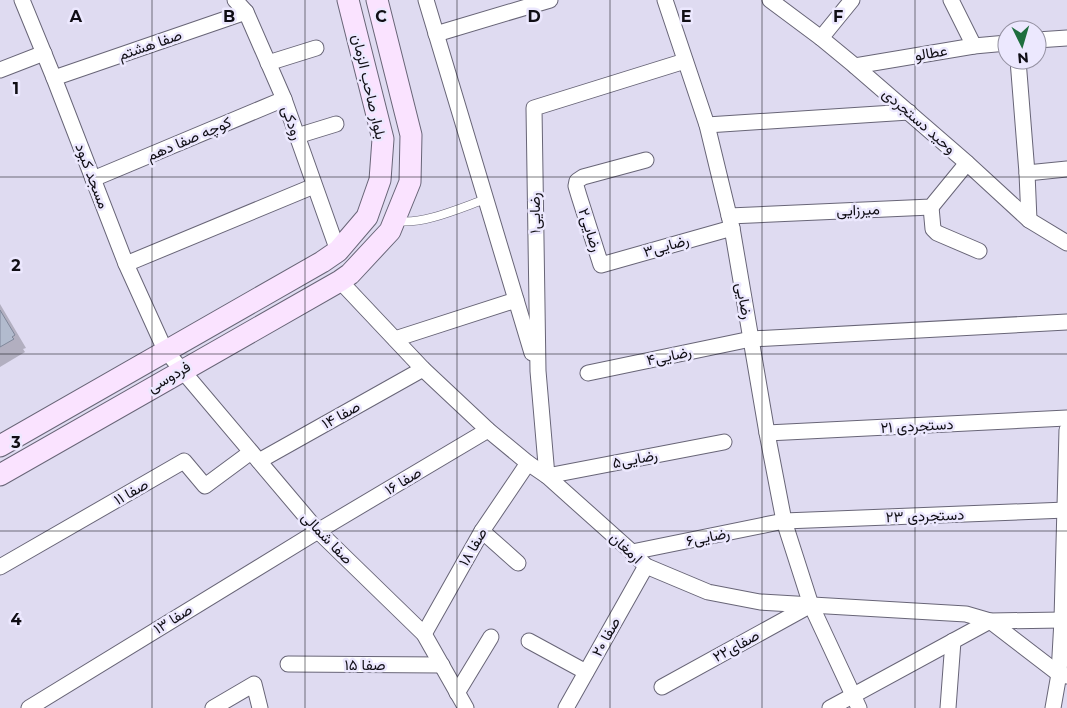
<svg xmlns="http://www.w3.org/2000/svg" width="1067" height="708" font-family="Montserrat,Vazirmatn,sans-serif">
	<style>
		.shadow { fill: #0003 }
		.building { fill: #b2bbce; stroke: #80889b }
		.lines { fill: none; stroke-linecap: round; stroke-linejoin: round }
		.lane-casing { stroke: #686577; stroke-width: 9 }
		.street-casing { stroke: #686577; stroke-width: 17 }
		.secondary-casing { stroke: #686577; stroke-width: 23 }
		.lane { stroke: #fff; stroke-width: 8 }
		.street { stroke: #fff; stroke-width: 15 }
		.secondary { stroke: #fae3ff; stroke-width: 21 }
		.grid { fill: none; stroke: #100e15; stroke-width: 1; stroke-opacity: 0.55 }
		.labels { text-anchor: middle; stroke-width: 5; stroke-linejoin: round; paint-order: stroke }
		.street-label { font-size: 15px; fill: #100e15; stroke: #ece8fe }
		.grid-label { font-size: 16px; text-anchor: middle; font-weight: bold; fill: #100e15; stroke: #ece8fe; stroke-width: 5; stroke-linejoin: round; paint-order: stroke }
	</style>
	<rect width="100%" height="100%" fill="#dfdbf1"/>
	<path class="shadow" d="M 0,304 L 26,348 L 23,349 L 25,352 L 0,367 Z"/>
	<path class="building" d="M 0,310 L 15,335 L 12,337 L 14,339 L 0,347 Z"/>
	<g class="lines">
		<defs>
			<path id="lane" d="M 397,221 C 423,225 460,208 486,199"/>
			<g id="street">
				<path d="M 22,0 L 54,78 L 126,264 L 165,350 L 318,531 L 424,634 L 466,708"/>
				<path d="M 235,0 L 246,12 L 284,99 L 338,251"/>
				<path d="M 426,0 L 532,353"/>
				<path d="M 665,0 L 707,125 L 732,228 L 767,433 L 784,521 L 811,605 L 859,708"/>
				<path d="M 770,0 L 821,38 L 855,66 L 967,163 L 1029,220 L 1067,243"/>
				<path d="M 951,0 L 974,46"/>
				<path d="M 436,34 L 550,0"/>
				<path d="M 821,38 L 852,0"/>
				<path d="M 1037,40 L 1067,38"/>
				<path d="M 1018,60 L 1027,173 L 1029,220"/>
				<path d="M 685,61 L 534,108 L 538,371 L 547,476 L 724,442"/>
				<path d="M 268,63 L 316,48"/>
				<path d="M 855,66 L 974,46 L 1007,43"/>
				<path d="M 0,70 L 44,53"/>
				<path d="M 54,78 L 246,12"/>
				<path d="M 707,125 L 909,112"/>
				<path d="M 297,136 L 336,124"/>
				<path d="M 646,160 L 583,177 L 577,181 L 576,186 L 579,196 L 601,265 L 732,228"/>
				<path d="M 1027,173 L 1067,169"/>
				<path d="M 93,179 L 284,99"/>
				<path d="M 931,207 L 933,229 L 937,233 L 979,251"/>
				<path d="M 729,216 L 931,207 L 967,163"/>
				<path d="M 126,264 L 314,186"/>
				<path d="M 340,281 L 423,369 L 488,430 L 528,463 L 547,476 L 632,552 L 646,566 L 708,592 L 760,602 L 966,614 L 990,621 L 1059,674 L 1067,676"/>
				<path d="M 395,339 L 516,300"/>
				<path d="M 588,373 L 751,339 L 1067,322"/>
				<path d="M 767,433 L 1067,418"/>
				<path d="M 259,461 L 423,369"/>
				<path d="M 482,531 L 518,563"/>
				<path d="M 632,552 L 784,521 L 1066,510"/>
				<path d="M 0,567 L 184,461 L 205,486 L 251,452"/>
				<path d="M 424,634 L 482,531 L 528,463"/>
				<path d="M 529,641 L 586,672"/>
				<path d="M 288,664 L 442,665"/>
				<path d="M 662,687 L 811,605"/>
				<path d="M 457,693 L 491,637"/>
				<path d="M 29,708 L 318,531 L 488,430"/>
				<path d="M 213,708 L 254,684 L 260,708"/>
				<path d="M 566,708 L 646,566"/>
				<path d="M 830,708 L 990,621 L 1062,620"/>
				<path d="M 948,708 L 953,641"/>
				<path d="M 1053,708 L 1059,674 L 1062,620 L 1067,430"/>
			</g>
			<g id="secondary">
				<path d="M 0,446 L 322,262 L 338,251 L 367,217 L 380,180 L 383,139 L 348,0"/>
				<path d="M 0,475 L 340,281 L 350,274 L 390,231 L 410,182 L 411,135 L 377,0"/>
			</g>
		</defs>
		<use href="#lane" class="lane-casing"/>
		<use href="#street" class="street-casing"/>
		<use href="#secondary" class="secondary-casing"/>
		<use href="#lane" class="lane"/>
		<use href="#street" class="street"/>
		<use href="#secondary" class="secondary"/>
	</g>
	<path class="grid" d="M 152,0 L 152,708M 305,0 L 305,708M 457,0 L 457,708M 610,0 L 610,708M 762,0 L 762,708M 915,0 L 915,708M 0,177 L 1067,177M 0,354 L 1067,354M 0,531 L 1067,531"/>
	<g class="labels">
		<g class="street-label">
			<text transform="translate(150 45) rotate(-19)" y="5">صفا هشتم</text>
			<text transform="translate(931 53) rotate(-10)" y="5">عطالو</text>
			<text transform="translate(369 87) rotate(77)" y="5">بلوار صاحب الزمان</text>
			<text transform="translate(919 121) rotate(41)" y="5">وحید دستجردی</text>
			<text transform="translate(292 123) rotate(71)" y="5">رودکی</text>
			<text transform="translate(189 139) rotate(-23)" y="5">کوچه صفا دهم</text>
			<text transform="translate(92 176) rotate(69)" y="5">مسجد کبود</text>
			<text transform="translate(858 210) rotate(-2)" y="5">میرزایی</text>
			<text transform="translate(535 213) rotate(-91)" y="5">رضایی۱</text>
			<text transform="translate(590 230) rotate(72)" y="5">رضایی۲</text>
			<text transform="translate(666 246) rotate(-16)" y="5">رضایی۳</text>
			<text transform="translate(744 301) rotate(80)" y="5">رضایی</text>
			<text transform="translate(669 356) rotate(-12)" y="5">رضایی۴</text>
			<text transform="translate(169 377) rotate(-30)" y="5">فردوسی</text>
			<text transform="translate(341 415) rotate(-29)" y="5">صفا ۱۴</text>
			<text transform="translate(917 426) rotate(-3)" y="5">دستجردی ۲۱</text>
			<text transform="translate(635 459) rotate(-11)" y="5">رضایی۵</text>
			<text transform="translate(403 481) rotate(-31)" y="5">صفا ۱۶</text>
			<text transform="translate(131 492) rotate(-30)" y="5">صفا ۱۱</text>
			<text transform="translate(925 516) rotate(-2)" y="5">دستجردی ۲۳</text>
			<text transform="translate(708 537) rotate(-11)" y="5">رضایی۶</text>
			<text transform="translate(327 538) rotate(46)" y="5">صفا شمالی</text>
			<text transform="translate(473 547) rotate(-60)" y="5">صفا ۱۸</text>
			<text transform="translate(626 548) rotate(43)" y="5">ارمغان</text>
			<text transform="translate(173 619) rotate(-32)" y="5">صفا ۱۳</text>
			<text transform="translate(606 637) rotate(-61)" y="5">صفا ۲۰</text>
			<text transform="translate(736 646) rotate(-29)" y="5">صفای۲۲</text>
			<text x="365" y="670">صفا ۱۵</text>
		</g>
	</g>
	<g class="grid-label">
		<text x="76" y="22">A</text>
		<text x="229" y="22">B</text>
		<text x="381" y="22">C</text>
		<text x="534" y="22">D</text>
		<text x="686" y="22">E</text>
		<text x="838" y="22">F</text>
		<text x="16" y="94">1</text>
		<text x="16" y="271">2</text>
		<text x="16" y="448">3</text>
		<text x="16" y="625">4</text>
	</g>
	<g transform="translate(1022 45) rotate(175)"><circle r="24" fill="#ece8fe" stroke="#9491a1"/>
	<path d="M0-4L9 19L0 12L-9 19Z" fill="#1e6e3e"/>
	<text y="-8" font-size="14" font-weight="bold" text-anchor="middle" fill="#100e15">N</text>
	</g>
</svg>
